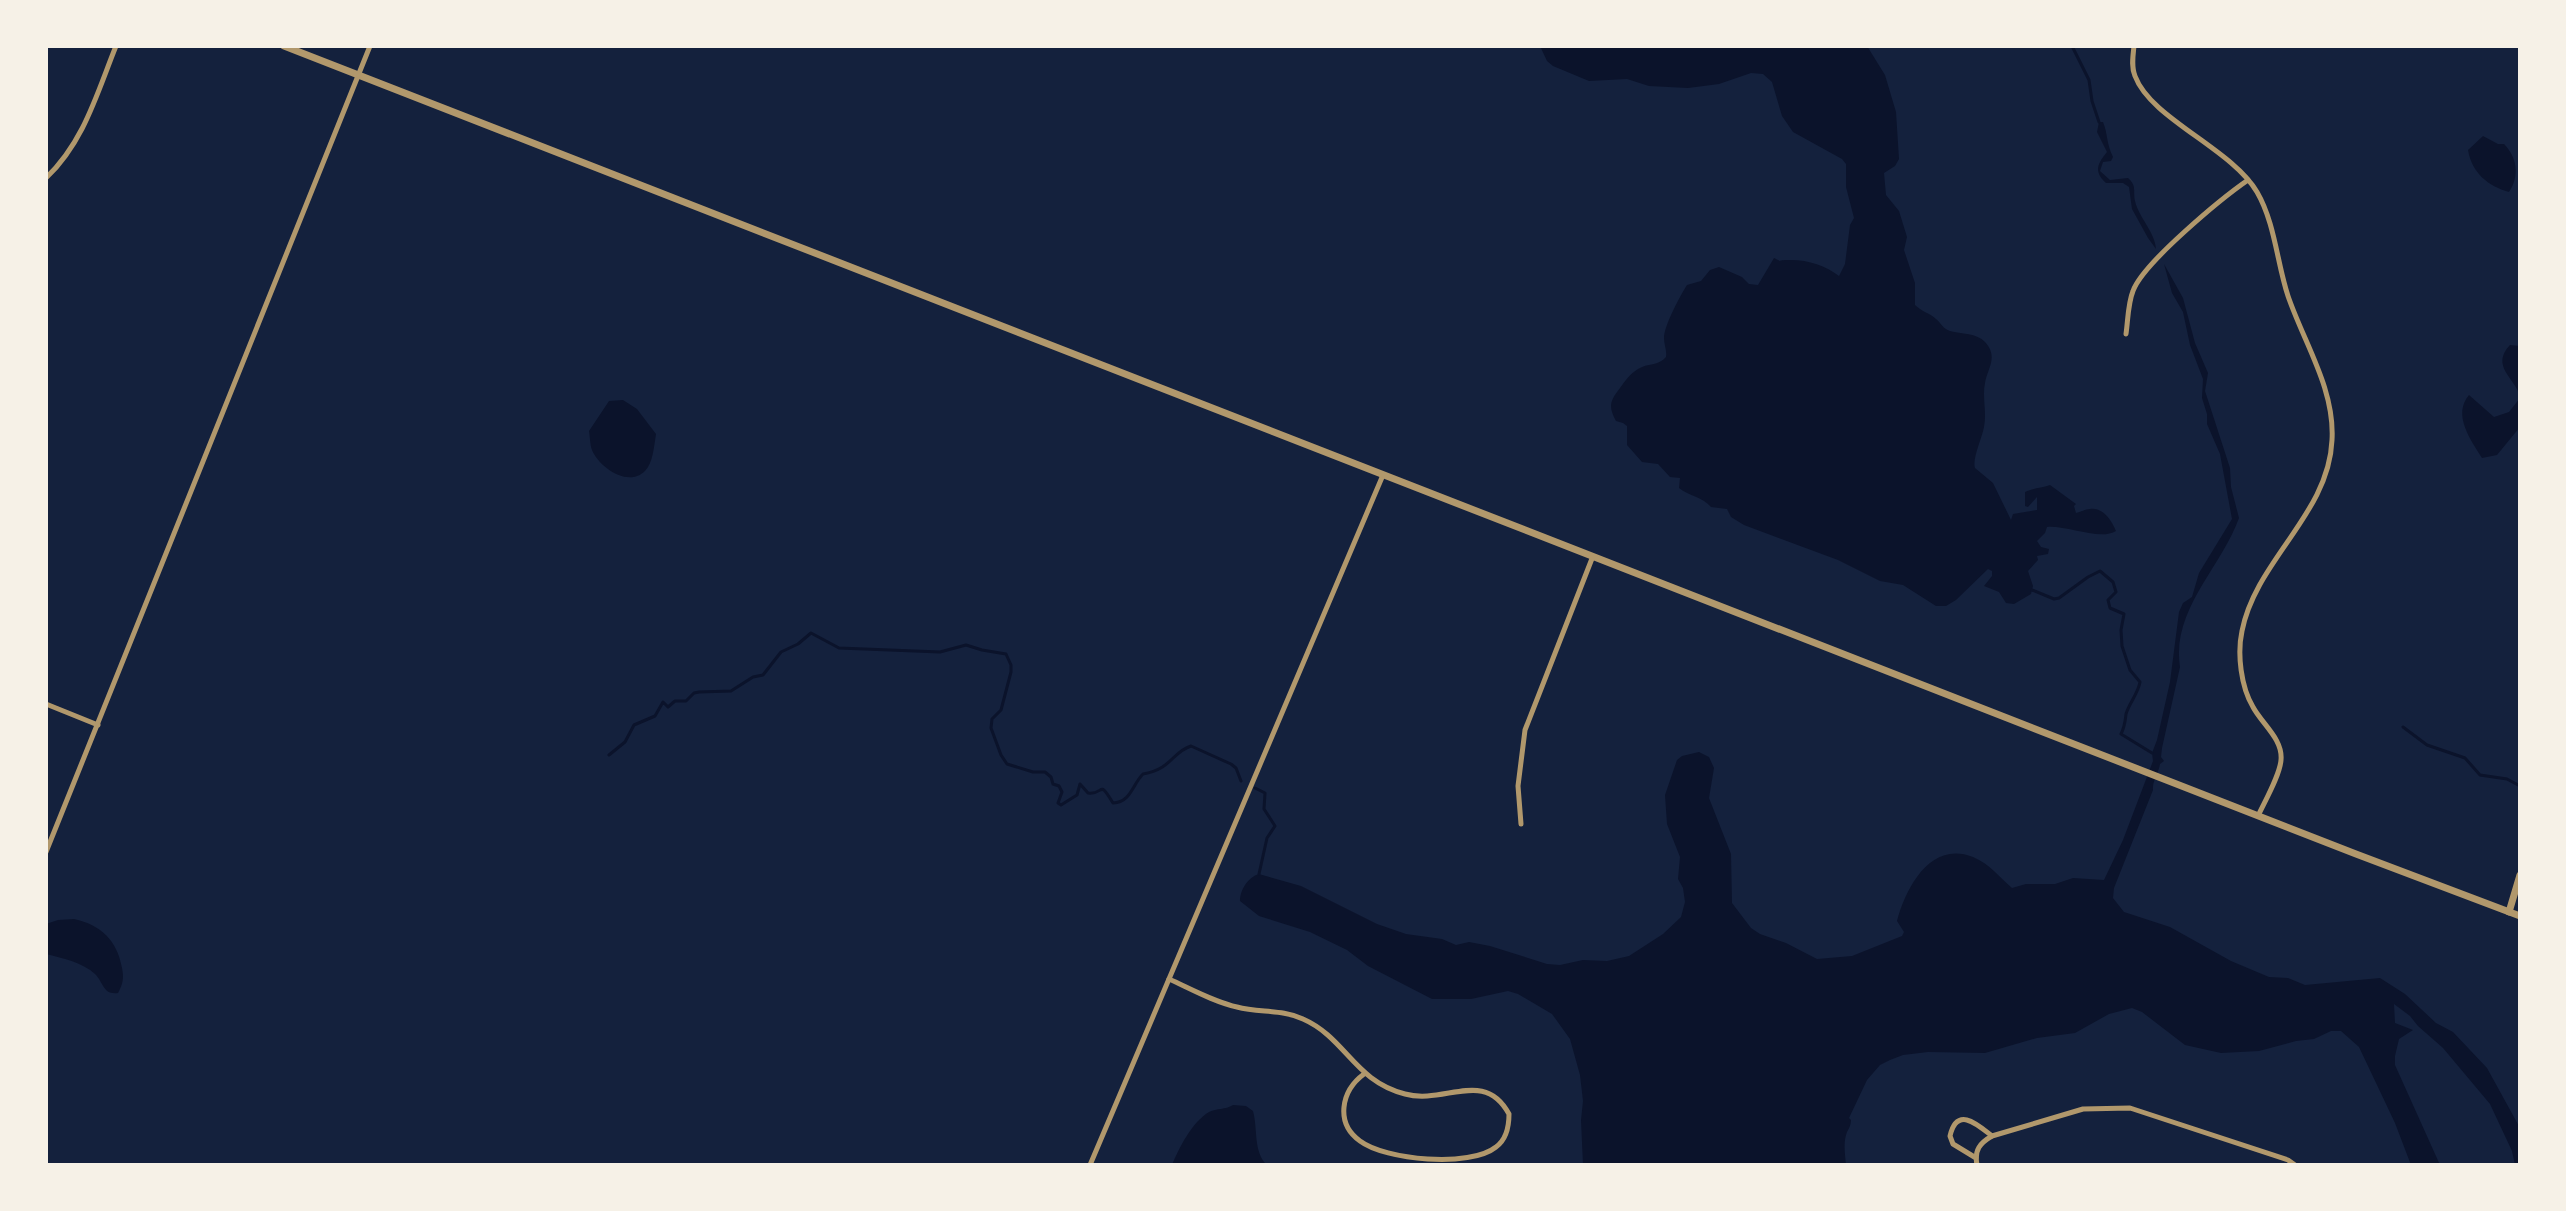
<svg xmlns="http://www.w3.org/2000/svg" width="2566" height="1211" font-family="'Noto Sans',sans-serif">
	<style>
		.water { fill: #0b132b }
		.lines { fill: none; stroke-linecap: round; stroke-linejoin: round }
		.stream { stroke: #0b132b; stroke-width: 3 }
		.minor { stroke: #b1986c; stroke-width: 5 }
		.tertiary { stroke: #b1986c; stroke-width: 7 }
	</style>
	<rect width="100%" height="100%" fill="#14213d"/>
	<g class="water">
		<path d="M 1540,46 L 1867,46 L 1885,75 L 1896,112 L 1899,159 L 1895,166 L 1884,173 L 1886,195 L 1899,211 L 1907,237 L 1904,250 L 1915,283 L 1915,305 C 1922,312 1930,313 1936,319 C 1941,323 1943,329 1950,331 C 1961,334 1977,333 1985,342 C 1999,357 1987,369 1985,383 C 1982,397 1987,412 1984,427 C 1982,438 1972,459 1975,468 L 1993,483 L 2011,520 L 2013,514 L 2037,510 L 2037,497 L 2028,507 L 2025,506 L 2025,492 C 2034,488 2041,488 2050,485 L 2076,504 L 2074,506 L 2076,513 C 2081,512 2085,509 2090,509 C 2103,507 2112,521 2116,531 C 2100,541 2066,525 2047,527 L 2045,533 L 2037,541 L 2041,547 L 2049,549 L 2048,554 L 2037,556 L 2038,560 L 2028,571 L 2033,586 L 2031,594 L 2014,604 L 2006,603 L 1999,592 L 1984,586 L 1992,576 L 1992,571 L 1988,569 L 1956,600 L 1946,606 L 1936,606 L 1903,585 L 1880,581 L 1838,560 L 1744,525 L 1731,517 L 1727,509 L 1711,507 C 1703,497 1689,496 1679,488 L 1680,478 L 1670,477 L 1658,464 L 1642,462 L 1627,445 L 1627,426 L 1623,423 L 1616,421 C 1608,406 1610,401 1620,388 C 1625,381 1630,374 1638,369 C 1647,363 1659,366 1666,357 C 1667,350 1664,345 1664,338 C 1664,326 1680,296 1687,285 L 1701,281 L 1710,270 L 1719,267 L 1742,277 L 1749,284 L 1758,285 L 1774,258 C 1785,263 1775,260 1787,260 C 1806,259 1825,265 1839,276 L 1845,264 L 1850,225 L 1854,218 L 1846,187 L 1846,164 L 1842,159 L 1793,132 L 1782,116 L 1772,82 L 1763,74 L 1751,73 L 1719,84 L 1688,88 L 1649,86 L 1627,79 L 1589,81 L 1553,66 L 1547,61 Z"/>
		<path d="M 2099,122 L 2103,122 C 2108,134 2106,143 2113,157 L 2111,161 L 2103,162 L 2100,171 L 2110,180 L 2128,178 C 2137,186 2133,190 2135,201 C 2139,218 2155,232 2156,249 L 2148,238 L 2132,209 L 2129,187 L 2123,183 L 2106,183 C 2093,171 2098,163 2107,152 L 2097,132 Z"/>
		<path d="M 2483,136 L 2498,144 L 2504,144 C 2517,157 2520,176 2509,192 C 2488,186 2472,173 2468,150 Z"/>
		<path d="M 2164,264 L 2183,298 L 2195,343 L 2208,373 L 2205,391 L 2230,468 L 2231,487 L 2239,518 C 2221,568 2171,610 2180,667 L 2162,748 L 2161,757 L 2164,761 L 2160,764 C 2159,772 2152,781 2153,790 L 2114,888 L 2113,898 L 2124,912 L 2170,927 L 2231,961 L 2269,977 L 2288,978 L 2305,985 L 2380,978 L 2405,994 L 2436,1023 L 2453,1032 L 2487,1068 L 2520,1128 L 2520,1165 L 2515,1165 L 2512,1151 L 2490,1104 L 2443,1048 L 2418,1026 L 2410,1016 L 2394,1004 L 2395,1023 L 2413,1030 L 2399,1039 L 2395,1056 L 2395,1065 L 2440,1165 L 2411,1165 L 2395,1123 L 2359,1047 L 2341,1031 L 2331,1031 L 2314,1039 L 2296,1041 L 2259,1051 L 2221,1053 L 2185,1045 L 2142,1012 L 2132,1008 L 2109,1014 L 2075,1033 L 2037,1038 L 1985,1053 L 1928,1052 L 1903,1055 L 1890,1060 L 1880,1065 L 1867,1080 L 1849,1118 L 1851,1120 C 1851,1125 1849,1128 1847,1132 C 1843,1142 1845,1154 1846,1165 L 1583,1165 L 1581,1120 L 1583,1101 L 1580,1075 L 1570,1039 L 1552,1014 L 1518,994 L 1508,991 L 1471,999 L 1432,999 L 1368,966 L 1347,950 L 1310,932 L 1259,916 L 1240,901 C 1240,890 1248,877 1259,874 L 1301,886 L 1377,924 L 1406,934 L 1442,939 L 1456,945 L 1469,942 L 1490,946 L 1547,964 L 1560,965 L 1583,960 L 1607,961 L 1629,956 L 1663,934 L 1681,917 L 1685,902 L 1683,888 L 1678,879 L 1680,857 L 1667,824 L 1665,795 L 1677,760 L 1682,756 L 1699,752 L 1709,757 L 1714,768 L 1709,798 L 1731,854 L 1732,903 L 1751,928 L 1760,934 L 1786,943 L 1817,959 L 1852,956 L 1902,936 L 1904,932 L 1897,921 C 1906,887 1931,840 1973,857 C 1990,864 1999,877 2012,888 L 2026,884 L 2055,884 L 2073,878 L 2104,880 L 2123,840 L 2153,761 L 2152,753 L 2157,740 L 2170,682 L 2179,612 L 2183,603 L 2192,597 L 2199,573 L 2232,519 L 2220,454 L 2207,424 L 2207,414 L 2202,398 L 2203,379 L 2190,345 L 2183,312 L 2172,293 Z"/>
		<path d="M 2510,345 L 2520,346 L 2520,396 C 2515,378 2490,366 2510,345 Z"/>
		<path d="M 2469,395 L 2494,417 L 2509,412 L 2520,398 L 2520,427 L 2497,455 L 2482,458 C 2471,440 2452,415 2469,395 Z"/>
		<path d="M 623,400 L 637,409 L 656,434 C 654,446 653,463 645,471 C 628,488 599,467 592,450 C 590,445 590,436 589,431 L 609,401 Z"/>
		<path d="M 74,919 C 101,925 117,940 122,968 C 124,978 123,984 118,993 C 103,995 104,983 95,974 C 82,962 62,958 46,954 L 46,924 L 58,920 Z"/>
		<path d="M 1233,1105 L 1246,1106 L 1253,1111 C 1258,1129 1253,1152 1267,1165 L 1172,1165 C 1179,1148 1192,1122 1209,1112 C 1217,1108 1225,1110 1233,1105 Z"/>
	</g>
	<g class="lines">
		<g class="stream">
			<path d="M 2072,46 L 2089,80 L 2092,101 L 2099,122"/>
			<path d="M 2032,590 L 2054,599 L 2059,598 L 2088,577 L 2100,571 L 2113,582 L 2116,592 L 2108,600 L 2110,608 L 2124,614 L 2121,630 L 2122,646 L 2130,670 L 2140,682 C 2138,694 2129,703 2126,714 C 2125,722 2125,726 2121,734 L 2152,753"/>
			<path d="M 2403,727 L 2427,745 L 2465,758 L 2480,775 L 2507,779 L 2520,786"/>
			<path d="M 609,755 L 625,742 L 634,725 L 655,716 L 663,702 L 668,707 L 675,701 L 686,701 L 694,693 L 699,692 L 731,691 L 753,677 L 763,675 L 781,652 L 798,644 L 811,633 L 839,648 L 940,652 L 966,645 L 982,650 L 1006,654 L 1011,665 L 1011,672 L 1001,710 L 992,719 L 991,728 L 1001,755 L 1007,764 L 1033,772 L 1045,772 L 1051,777 L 1053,784 L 1059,786 L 1062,792 L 1058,803 L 1061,805 L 1077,795 L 1080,784 L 1088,793 C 1105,795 1098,778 1113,803 C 1131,802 1132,785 1143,774 C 1172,769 1172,752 1191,746 L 1231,764 L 1236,768 L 1241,781"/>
			<path d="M 1255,788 L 1265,793 L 1264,809 L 1275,826 L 1267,838 L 1259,874"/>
		</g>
		<g class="minor">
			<path d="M 2134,46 C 2133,56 2131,67 2135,76 C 2151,119 2231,148 2257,192 C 2275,223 2277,263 2288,296 C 2304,343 2335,389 2332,440 C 2329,514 2256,560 2242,631 C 2237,654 2241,687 2253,707 C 2262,724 2283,739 2281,760 C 2280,775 2265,801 2258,816"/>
			<path d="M 46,178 C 84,142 97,93 116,46"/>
			<path d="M 2126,334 C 2128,320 2128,303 2133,291 C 2143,263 2222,198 2248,180"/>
			<path d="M 46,704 L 98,725"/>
			<path d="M 1521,824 L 1518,786 L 1525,730 L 1593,556"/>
			<path d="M 46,852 L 370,46"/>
			<path d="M 1169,979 C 1191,989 1214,1002 1237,1007 C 1259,1013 1282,1009 1303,1019 C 1346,1038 1354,1081 1405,1094 C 1445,1105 1484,1068 1509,1114 C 1509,1126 1507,1139 1496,1147 C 1470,1168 1385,1160 1360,1141 C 1335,1123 1341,1091 1364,1074"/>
			<path d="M 1976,1158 L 1953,1144 L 1950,1136 C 1957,1106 1977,1124 1992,1136"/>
			<path d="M 1090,1165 L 1383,475"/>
			<path d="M 1977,1165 C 1974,1150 1980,1143 1992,1136 L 2083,1109 L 2130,1108 L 2288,1160 L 2295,1165"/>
		</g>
		<g class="tertiary">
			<path d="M 284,46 L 2356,854 L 2520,916"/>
			<path d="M 2509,912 L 2520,875"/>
		</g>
	</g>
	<rect width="2566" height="1211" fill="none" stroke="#f6f1e7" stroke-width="96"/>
</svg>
